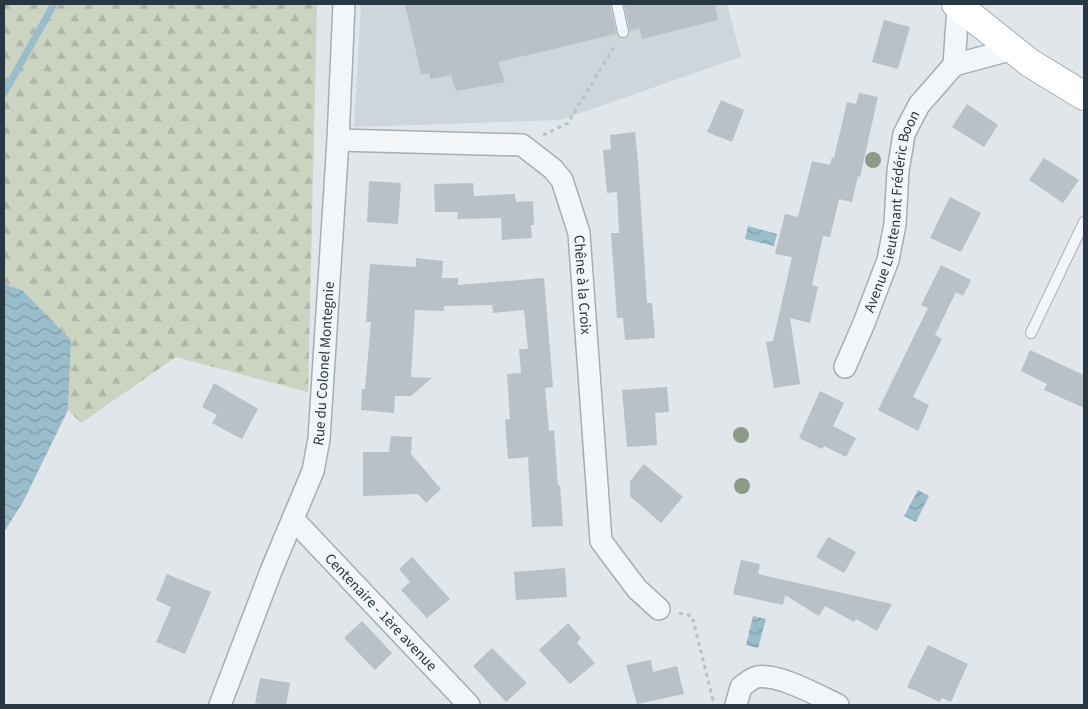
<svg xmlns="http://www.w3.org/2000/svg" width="1088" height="709" font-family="'Source Sans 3',sans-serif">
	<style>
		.built { fill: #ced6dc }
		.forest { fill: url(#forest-firs) }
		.water { fill: url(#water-waves) }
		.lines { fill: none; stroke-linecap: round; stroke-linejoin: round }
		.stream { stroke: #9abdcb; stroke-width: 7 }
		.building { fill: #b7c1c7 }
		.lane-casing { stroke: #a5aeb4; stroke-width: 12 }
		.street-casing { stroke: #a5aeb4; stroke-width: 24 }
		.secondary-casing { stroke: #a5aeb4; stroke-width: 30 }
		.path { stroke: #bac1c5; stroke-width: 3; stroke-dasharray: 4 4; stroke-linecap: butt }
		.lane { stroke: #f3f6f8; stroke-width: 10 }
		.street { stroke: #f3f6f8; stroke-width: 21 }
		.secondary { stroke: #fff; stroke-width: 28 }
		.tree { fill: #8c9b86 }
		.labels { text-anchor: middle; stroke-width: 4.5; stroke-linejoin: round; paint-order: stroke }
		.street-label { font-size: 15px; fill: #283842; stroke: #f0f5f7 }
	</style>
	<defs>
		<pattern id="forest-firs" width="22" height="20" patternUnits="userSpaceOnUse" patternTransform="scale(1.25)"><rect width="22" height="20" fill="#cad4c1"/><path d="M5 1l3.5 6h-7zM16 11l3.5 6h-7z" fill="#aeb7a7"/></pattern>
		<pattern id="water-waves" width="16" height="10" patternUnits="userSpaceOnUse" patternTransform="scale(1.25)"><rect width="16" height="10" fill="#9abdcb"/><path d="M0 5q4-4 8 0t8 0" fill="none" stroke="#7e9ba6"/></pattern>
	</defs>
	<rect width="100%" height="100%" fill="#e0e6ea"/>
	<path class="built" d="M 361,4 L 727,4 L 741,57 L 560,120 L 354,127 Z"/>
	<path class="forest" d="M 4,4 L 317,4 L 308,392 L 176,357 L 81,423 L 68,410 L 71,340 L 22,290 L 4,284 Z"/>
	<g class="water">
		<path d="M 748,226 L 777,234 L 774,246 L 745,239 Z"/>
		<path d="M 4,284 L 22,290 L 71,340 L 68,410 L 23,502 L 4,532 Z"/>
		<path d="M 918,490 L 929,496 L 916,522 L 904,516 Z"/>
		<path d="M 753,616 L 766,619 L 758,648 L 746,645 Z"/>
	</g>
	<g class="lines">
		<path class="stream" d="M 4,93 L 54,4"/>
	</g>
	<g class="building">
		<path d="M 405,4 L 610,4 L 616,34 L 498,62 L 505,82 L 456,91 L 451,75 L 430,79 L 430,74 L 421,74 Z"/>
		<path d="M 624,4 L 715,4 L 718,20 L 642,39 L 639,28 L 630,31 Z"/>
		<path d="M 884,20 L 910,27 L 898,69 L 872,62 Z"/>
		<path d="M 859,93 L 878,97 L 860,177 L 858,176 L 852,202 L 839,199 L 830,237 L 823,236 L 812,285 L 818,287 L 810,323 L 790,318 L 800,384 L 774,388 L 766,342 L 773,341 L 792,257 L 775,254 L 785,214 L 798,217 L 812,161 L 830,165 L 832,157 L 834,158 L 847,102 L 856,104 Z"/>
		<path d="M 721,100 L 744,110 L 732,142 L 707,132 Z"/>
		<path d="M 967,104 L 998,125 L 984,147 L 952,127 Z"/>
		<path d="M 635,132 L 638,162 L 647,303 L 652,303 L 655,338 L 625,340 L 623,318 L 617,318 L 611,233 L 619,233 L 617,192 L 607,193 L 603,150 L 611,149 L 610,135 Z"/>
		<path d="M 1044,158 L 1079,180 L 1063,203 L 1029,180 Z"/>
		<path d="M 369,181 L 401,183 L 398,224 L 367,222 Z"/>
		<path d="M 473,183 L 474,196 L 515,194 L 516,202 L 533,201 L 534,225 L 531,225 L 532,238 L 502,240 L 501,218 L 457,219 L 458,212 L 435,212 L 434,184 Z"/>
		<path d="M 950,197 L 981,213 L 961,252 L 930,238 Z"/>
		<path d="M 416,258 L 443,261 L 442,278 L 458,278 L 458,285 L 544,278 L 553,387 L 545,388 L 549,431 L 554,430 L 558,486 L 560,485 L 563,526 L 532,527 L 528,457 L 508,459 L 505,420 L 510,419 L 507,374 L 521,373 L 519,349 L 528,349 L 524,310 L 493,313 L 492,305 L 444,306 L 444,311 L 415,310 L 411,377 L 432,378 L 411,396 L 395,396 L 394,413 L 361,410 L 362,389 L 365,389 L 371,322 L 366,322 L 370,264 L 416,267 Z"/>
		<path d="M 941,265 L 971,280 L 963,296 L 956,292 L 935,335 L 942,339 L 913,397 L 929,405 L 918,431 L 878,410 L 928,308 L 921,305 Z"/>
		<path d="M 1030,350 L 1084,375 L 1084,408 L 1044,390 L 1047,384 L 1021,371 Z"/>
		<path d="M 214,383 L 258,409 L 242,439 L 212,423 L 217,415 L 202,407 Z"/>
		<path d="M 667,387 L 669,412 L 655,413 L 657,445 L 627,447 L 622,390 Z"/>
		<path d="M 820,391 L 844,403 L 833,426 L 856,438 L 846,457 L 824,446 L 822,449 L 799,438 Z"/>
		<path d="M 391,436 L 412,437 L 411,454 L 441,489 L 426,503 L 418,494 L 363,496 L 363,452 L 389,452 Z"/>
		<path d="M 644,464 L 683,497 L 661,523 L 630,496 L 630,481 Z"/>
		<path d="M 828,537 L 856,552 L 844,573 L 816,557 Z"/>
		<path d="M 412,557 L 450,599 L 427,618 L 401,590 L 410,582 L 399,569 Z"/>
		<path d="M 741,560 L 760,564 L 758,574 L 892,604 L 877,631 L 856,619 L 854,622 L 825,606 L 819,616 L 785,595 L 783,605 L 733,594 Z"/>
		<path d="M 565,568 L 567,597 L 516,600 L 514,572 Z"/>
		<path d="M 167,574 L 211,592 L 185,654 L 156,642 L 171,607 L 156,600 Z"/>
		<path d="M 362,621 L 392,653 L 375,670 L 344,638 Z"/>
		<path d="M 568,623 L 581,638 L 577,643 L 595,663 L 570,684 L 539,650 Z"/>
		<path d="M 928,645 L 968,664 L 951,702 L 942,698 L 940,702 L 907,687 Z"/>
		<path d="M 492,648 L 527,683 L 506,702 L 473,666 Z"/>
		<path d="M 651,660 L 653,672 L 677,666 L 684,694 L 637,704 L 626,665 Z"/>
		<path d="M 260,678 L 290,683 L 286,705 L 265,705 L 255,703 Z"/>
	</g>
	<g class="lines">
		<defs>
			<g id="lane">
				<path d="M 617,4 L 623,32"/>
				<path d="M 1031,333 L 1084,222"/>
			</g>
			<g id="street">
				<path d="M 954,65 L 1013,49"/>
				<path id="s1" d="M 338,140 L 522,145 L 553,169 L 562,180 L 579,233 L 601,541 L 637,589 L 659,609"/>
				<path id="s2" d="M 845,367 L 864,323 L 888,260 L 895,224 L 898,171 L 904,134 L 919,105 L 954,65 L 958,6"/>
				<path id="s3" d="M 293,519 L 469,705"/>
				<path id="s4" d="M 220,705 L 271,571 L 313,471 L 319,439 L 338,140 L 344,4"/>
				<path d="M 736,705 L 741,687 C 745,684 752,678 757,677 C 778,673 819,696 838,705"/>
			</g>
			<path id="secondary" d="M 956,4 L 1030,63 L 1084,96"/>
		</defs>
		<use href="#lane" class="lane-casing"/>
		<use href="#street" class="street-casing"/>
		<use href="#secondary" class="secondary-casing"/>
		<g class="path">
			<path d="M 543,135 L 568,123 L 615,45"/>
			<path d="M 679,613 L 692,616 L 713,700 L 715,700"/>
		</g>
		<use href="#lane" class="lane"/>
		<use href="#street" class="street"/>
		<use href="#secondary" class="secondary"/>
	</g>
	<g class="tree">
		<circle cx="873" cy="160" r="8"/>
		<circle cx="741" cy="435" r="8"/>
		<circle cx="742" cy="486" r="8"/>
	</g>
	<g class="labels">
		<g class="street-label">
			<text dy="5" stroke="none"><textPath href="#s2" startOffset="164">Avenue Lieutenant Frédéric Boon</textPath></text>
			<text dy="5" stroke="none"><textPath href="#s1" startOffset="345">Chêne à la Croix</textPath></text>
			<text dy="5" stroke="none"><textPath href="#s4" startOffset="360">Rue du Colonel Montegnie</textPath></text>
			<text dy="5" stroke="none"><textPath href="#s3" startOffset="128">Centenaire - 1ère avenue</textPath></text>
		</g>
	</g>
	<rect width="1088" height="709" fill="none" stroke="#283842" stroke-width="10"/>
</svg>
